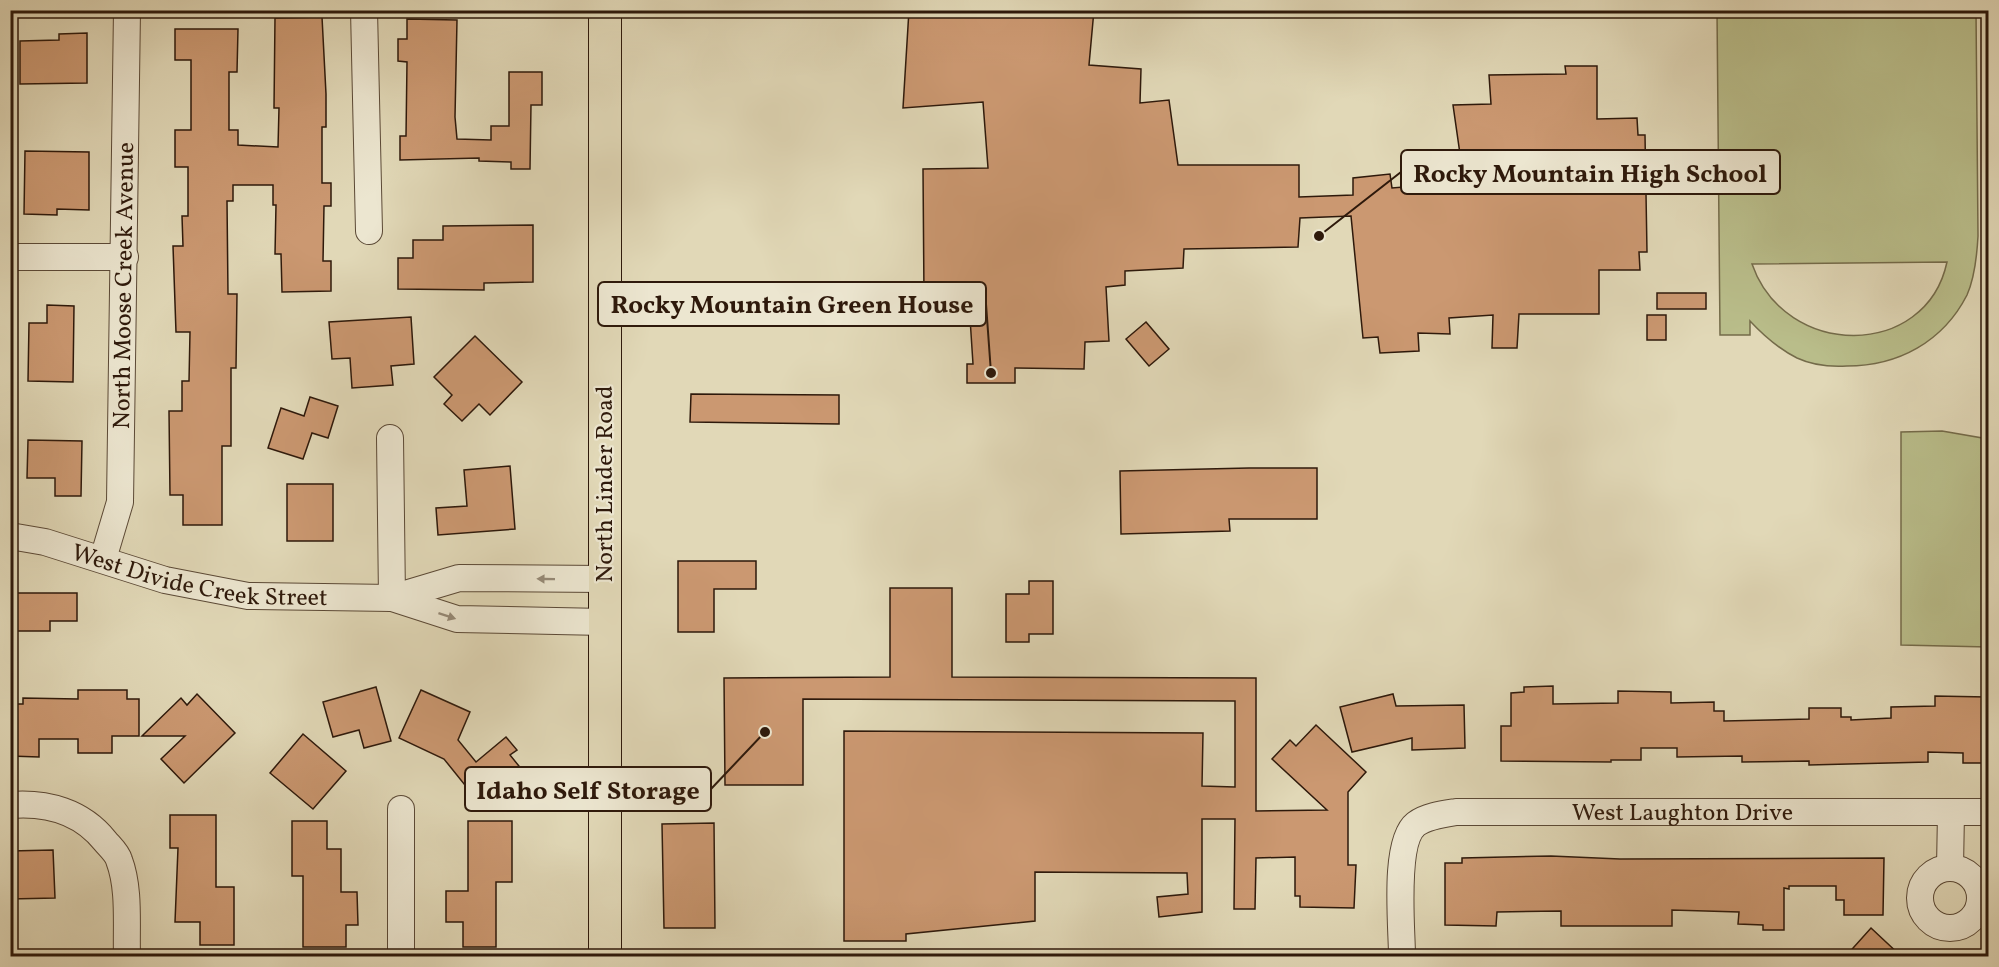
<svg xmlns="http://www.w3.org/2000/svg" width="1999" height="967" font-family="Vollkorn,serif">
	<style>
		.green { fill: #b9bd8a; stroke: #746b4a; stroke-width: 1.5; fill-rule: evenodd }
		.building { fill: #cb9871; stroke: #2e190b; stroke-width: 1.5 }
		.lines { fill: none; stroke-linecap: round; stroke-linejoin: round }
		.minor-casing { stroke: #5b4936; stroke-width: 28 }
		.major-casing { stroke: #2e190b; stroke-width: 34 }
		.minor { stroke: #ece6d0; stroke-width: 26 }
		.major { stroke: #e1d8b7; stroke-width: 32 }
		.oneway { fill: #968a77 }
		.labels { text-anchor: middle; stroke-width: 4.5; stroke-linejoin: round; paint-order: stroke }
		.street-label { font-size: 24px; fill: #2e190b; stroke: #ece6d0 }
		.leader { fill: none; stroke: #2e190b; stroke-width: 2 }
		.callout-dot { fill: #2e190b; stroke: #ece6d0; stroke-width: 2 }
		.callout { fill: #ece6d0; stroke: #2e190b; stroke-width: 2 }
		.callout-label { font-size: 26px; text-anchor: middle; font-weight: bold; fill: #2e190b }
	</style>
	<rect width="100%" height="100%" fill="#e1d8b7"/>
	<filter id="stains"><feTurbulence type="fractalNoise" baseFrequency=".00333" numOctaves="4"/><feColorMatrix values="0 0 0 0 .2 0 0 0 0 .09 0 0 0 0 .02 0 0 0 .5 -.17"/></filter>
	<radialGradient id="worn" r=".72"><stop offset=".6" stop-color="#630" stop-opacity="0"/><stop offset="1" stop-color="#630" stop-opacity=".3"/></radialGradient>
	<g class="green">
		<path d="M 1717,11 L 1976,11 L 1978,236 C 1977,255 1975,277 1967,295 C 1943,342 1898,366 1847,366 C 1830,367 1812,365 1797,358 C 1779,349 1764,336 1750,321 L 1750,335 L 1720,335 ZM 1947,262 C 1926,360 1785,359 1752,264 Z"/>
		<path d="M 1942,431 L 1988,439 L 1988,647 L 1901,645 L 1901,432 Z"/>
	</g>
	<g class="building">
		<path d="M 909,10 L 1094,10 L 1089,65 L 1141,69 L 1140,103 L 1169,100 L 1178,165 L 1299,165 L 1299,197 L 1353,195 L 1353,178 L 1390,174 L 1392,188 L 1464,182 L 1453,105 L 1491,104 L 1489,75 L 1566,74 L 1565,66 L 1597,66 L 1597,119 L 1637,118 L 1638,135 L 1645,135 L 1647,252 L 1639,252 L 1640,270 L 1599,270 L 1599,314 L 1519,314 L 1517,348 L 1492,348 L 1493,315 L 1449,318 L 1450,334 L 1418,333 L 1419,351 L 1380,353 L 1378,337 L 1363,338 L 1351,216 L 1300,218 L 1298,247 L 1184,249 L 1183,268 L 1125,271 L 1125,285 L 1106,287 L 1109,341 L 1085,342 L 1084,369 L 1015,368 L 1015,383 L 967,383 L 967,364 L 973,364 L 970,318 L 934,320 L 934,297 L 924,297 L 923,169 L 988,168 L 983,102 L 903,108 Z"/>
		<path d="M 322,17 L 326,94 L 326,127 L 322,127 L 322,183 L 331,183 L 331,206 L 324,206 L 323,261 L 331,261 L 331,291 L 282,292 L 281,254 L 275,254 L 276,205 L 273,205 L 273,185 L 233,185 L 233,201 L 227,201 L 228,294 L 237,294 L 236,368 L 231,368 L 231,446 L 222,446 L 222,525 L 183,525 L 183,495 L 170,495 L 169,411 L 182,411 L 182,381 L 189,381 L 190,332 L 176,332 L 173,246 L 183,246 L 182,216 L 188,216 L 188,167 L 175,167 L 175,130 L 191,130 L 191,60 L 175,60 L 175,29 L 238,29 L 237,72 L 229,72 L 229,130 L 238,130 L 238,145 L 278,147 L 279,108 L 274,108 L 275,18 Z"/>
		<path d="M 407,19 L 457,20 L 455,117 L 457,139 L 491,140 L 491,126 L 509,126 L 509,72 L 542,72 L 542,105 L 531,105 L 530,169 L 511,169 L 511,162 L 479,161 L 479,158 L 400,160 L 400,136 L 406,136 L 407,62 L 398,61 L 398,39 L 407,39 Z"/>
		<path d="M 87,33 L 87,83 L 20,84 L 20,41 L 59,40 L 59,34 Z"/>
		<path d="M 25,151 L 89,152 L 89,210 L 57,209 L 57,215 L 24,214 Z"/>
		<path d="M 533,225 L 533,282 L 484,283 L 484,290 L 398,289 L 398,258 L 413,258 L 413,240 L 443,240 L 443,226 Z"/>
		<rect x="1657" y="293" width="49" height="16"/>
		<path d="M 47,305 L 74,306 L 73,382 L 28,381 L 29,323 L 47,323 Z"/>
		<rect x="1647" y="315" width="19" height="25"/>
		<path d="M 411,317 L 414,364 L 391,366 L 393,385 L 352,388 L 350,358 L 332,359 L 329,322 Z"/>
		<path d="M 1146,322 L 1169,349 L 1149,366 L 1126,339 Z"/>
		<path d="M 475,336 L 522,382 L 490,415 L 479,404 L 462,421 L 444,404 L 452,395 L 434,377 Z"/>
		<path d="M 691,394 L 839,395 L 839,424 L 690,422 Z"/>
		<path d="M 310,397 L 338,406 L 328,438 L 312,433 L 303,459 L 268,448 L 281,408 L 304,416 Z"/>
		<path d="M 28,440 L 82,441 L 81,496 L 55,496 L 55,478 L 27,478 Z"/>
		<path d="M 510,466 L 515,529 L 438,535 L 436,508 L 467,506 L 464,470 Z"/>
		<path d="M 1249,468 L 1317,468 L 1317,519 L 1229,519 L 1230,531 L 1121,534 L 1120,471 Z"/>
		<rect x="287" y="484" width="46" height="57"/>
		<path d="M 678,561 L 756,561 L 756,589 L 714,589 L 714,632 L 678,632 Z"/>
		<path d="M 1029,581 L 1053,581 L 1053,634 L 1029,634 L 1029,642 L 1006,642 L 1006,594 L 1029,594 Z"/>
		<path d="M 890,588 L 952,588 L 952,677 L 1256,678 L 1256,811 L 1327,810 L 1272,759 L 1290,740 L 1296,746 L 1316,725 L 1366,772 L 1348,792 L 1348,865 L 1356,865 L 1354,908 L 1300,907 L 1300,896 L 1295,896 L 1295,857 L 1256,858 L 1255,909 L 1234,909 L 1235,819 L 1202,819 L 1202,912 L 1159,917 L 1157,897 L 1188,894 L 1187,873 L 1035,872 L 1035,921 L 906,934 L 906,941 L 844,941 L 844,731 L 1203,733 L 1202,786 L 1235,787 L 1235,701 L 803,699 L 803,785 L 725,785 L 724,678 L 890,677 Z"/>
		<path d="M 10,593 L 77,593 L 77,621 L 50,621 L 50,631 L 10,631 Z"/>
		<path d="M 1553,686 L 1553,704 L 1618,703 L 1618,691 L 1671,692 L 1671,703 L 1714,702 L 1714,711 L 1724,711 L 1724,721 L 1809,719 L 1809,708 L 1841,708 L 1841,717 L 1851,717 L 1851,720 L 1891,718 L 1891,707 L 1935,706 L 1935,696 L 1987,697 L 1986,763 L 1963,763 L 1963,753 L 1928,752 L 1928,762 L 1809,765 L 1809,761 L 1742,762 L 1742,756 L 1677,757 L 1677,748 L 1641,748 L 1641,760 L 1611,760 L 1611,762 L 1501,761 L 1501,726 L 1511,726 L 1511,693 L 1524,692 L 1524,687 Z"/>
		<path d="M 376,687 L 391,741 L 364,748 L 359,730 L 333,737 L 323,702 Z"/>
		<path d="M 78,690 L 127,690 L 127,699 L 139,699 L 139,736 L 112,736 L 112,753 L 78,753 L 78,739 L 39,739 L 39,757 L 10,756 L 10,704 L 23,704 L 23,698 L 78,699 Z"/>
		<path d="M 421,690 L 470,712 L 458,740 L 476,762 L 506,737 L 517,750 L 510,755 L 527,776 L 485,810 L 444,759 L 399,738 Z"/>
		<path d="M 197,694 L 235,733 L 184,783 L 161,759 L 185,736 L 142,736 L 181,698 L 187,705 Z"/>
		<path d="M 1393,694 L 1396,706 L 1464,705 L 1465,748 L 1412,750 L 1412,738 L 1352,752 L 1340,707 Z"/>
		<path d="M 303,734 L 346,771 L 313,809 L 270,773 Z"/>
		<path d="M 170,815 L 216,815 L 216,887 L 234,887 L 234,945 L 200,945 L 200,922 L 175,922 L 178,848 L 170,848 Z"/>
		<path d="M 292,821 L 327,821 L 327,849 L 341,849 L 341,892 L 357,892 L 358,925 L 346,925 L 346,947 L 303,947 L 303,876 L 292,876 Z"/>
		<path d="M 468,821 L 512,821 L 512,882 L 496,882 L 496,947 L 463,947 L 463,922 L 446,922 L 446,891 L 468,891 Z"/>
		<path d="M 714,823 L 715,928 L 664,928 L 662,824 Z"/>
		<path d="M 53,850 L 55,898 L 10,899 L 10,851 Z"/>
		<path d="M 1551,856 L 1620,859 L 1884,858 L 1883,915 L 1844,915 L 1844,900 L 1836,900 L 1836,886 L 1789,886 L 1789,889 L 1784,888 L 1784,930 L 1763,930 L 1763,925 L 1738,924 L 1739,912 L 1672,910 L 1672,926 L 1561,926 L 1561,911 L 1497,912 L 1496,926 L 1445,925 L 1445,863 L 1462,863 L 1462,858 Z"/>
		<path d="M 1871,928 L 1902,957 L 1845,957 Z"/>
	</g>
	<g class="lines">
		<defs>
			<g id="minor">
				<path d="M 364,10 L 369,231"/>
				<path d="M 10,257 L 125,257"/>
				<path d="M 390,438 L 392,598"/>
				<path id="s1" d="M 10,536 L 45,542 L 165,580 L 248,596 L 392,598 L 459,578 L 604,579"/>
				<path id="s2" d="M 103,559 L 120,502 L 127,10"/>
				<path d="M 392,598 L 457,619 L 604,622"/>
				<path d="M 10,805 C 47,802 82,812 105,841 C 110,847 117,853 119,860 C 130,889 126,925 127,956"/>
				<path d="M 401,809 L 401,956"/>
				<path d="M 1950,868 L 1951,812"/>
				<circle cx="1950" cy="898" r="30"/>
				<path id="s3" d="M 1402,956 C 1402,928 1393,842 1416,824 C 1427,816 1443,814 1456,812 L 1988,812"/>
			</g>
			<path id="major" d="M 605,10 L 605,956"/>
		</defs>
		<use href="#minor" class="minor-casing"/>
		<use href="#major" class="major-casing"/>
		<use href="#minor" class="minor"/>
		<use href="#major" class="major"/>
	</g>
	<defs><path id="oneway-solid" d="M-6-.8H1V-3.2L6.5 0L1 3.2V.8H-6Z" transform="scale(1.5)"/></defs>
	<g class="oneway">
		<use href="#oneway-solid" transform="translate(546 579) rotate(-179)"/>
		<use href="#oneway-solid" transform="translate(447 616) rotate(18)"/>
	</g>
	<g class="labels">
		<g class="street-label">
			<text dy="8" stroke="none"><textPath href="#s2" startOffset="276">North Moose Creek Avenue</textPath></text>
			<text transform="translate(604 484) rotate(-90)" y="8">North Linder Road</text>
			<text dy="8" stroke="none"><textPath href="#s1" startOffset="195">West Divide Creek Street</textPath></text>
			<text dy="8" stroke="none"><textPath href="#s3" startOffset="404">West Laughton Drive</textPath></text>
		</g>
	</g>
	<path class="leader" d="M1319 236L1401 172M991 373L986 304M765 732L711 789"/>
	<g class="callout-dot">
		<circle cx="1319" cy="236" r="6"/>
		<circle cx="991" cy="373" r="6"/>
		<circle cx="765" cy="732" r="6"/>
	</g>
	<g class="callout">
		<rect x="1401" y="150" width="379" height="44" rx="6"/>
		<rect x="598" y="282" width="388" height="44" rx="6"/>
		<rect x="465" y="767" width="246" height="44" rx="6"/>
	</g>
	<g class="callout-label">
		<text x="1590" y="182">Rocky Mountain High School</text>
		<text x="792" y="313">Rocky Mountain Green House</text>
		<text x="588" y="799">Idaho Self Storage</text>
	</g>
	<rect width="1999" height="967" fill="none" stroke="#e1d8b7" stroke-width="36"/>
	<rect x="12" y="12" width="1975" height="943" fill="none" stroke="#2e190b" stroke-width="3"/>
	<rect x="18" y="18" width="1963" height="931" fill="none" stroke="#2e190b" stroke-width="1.5"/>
	<rect width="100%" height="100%" filter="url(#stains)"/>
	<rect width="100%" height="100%" fill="url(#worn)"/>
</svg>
